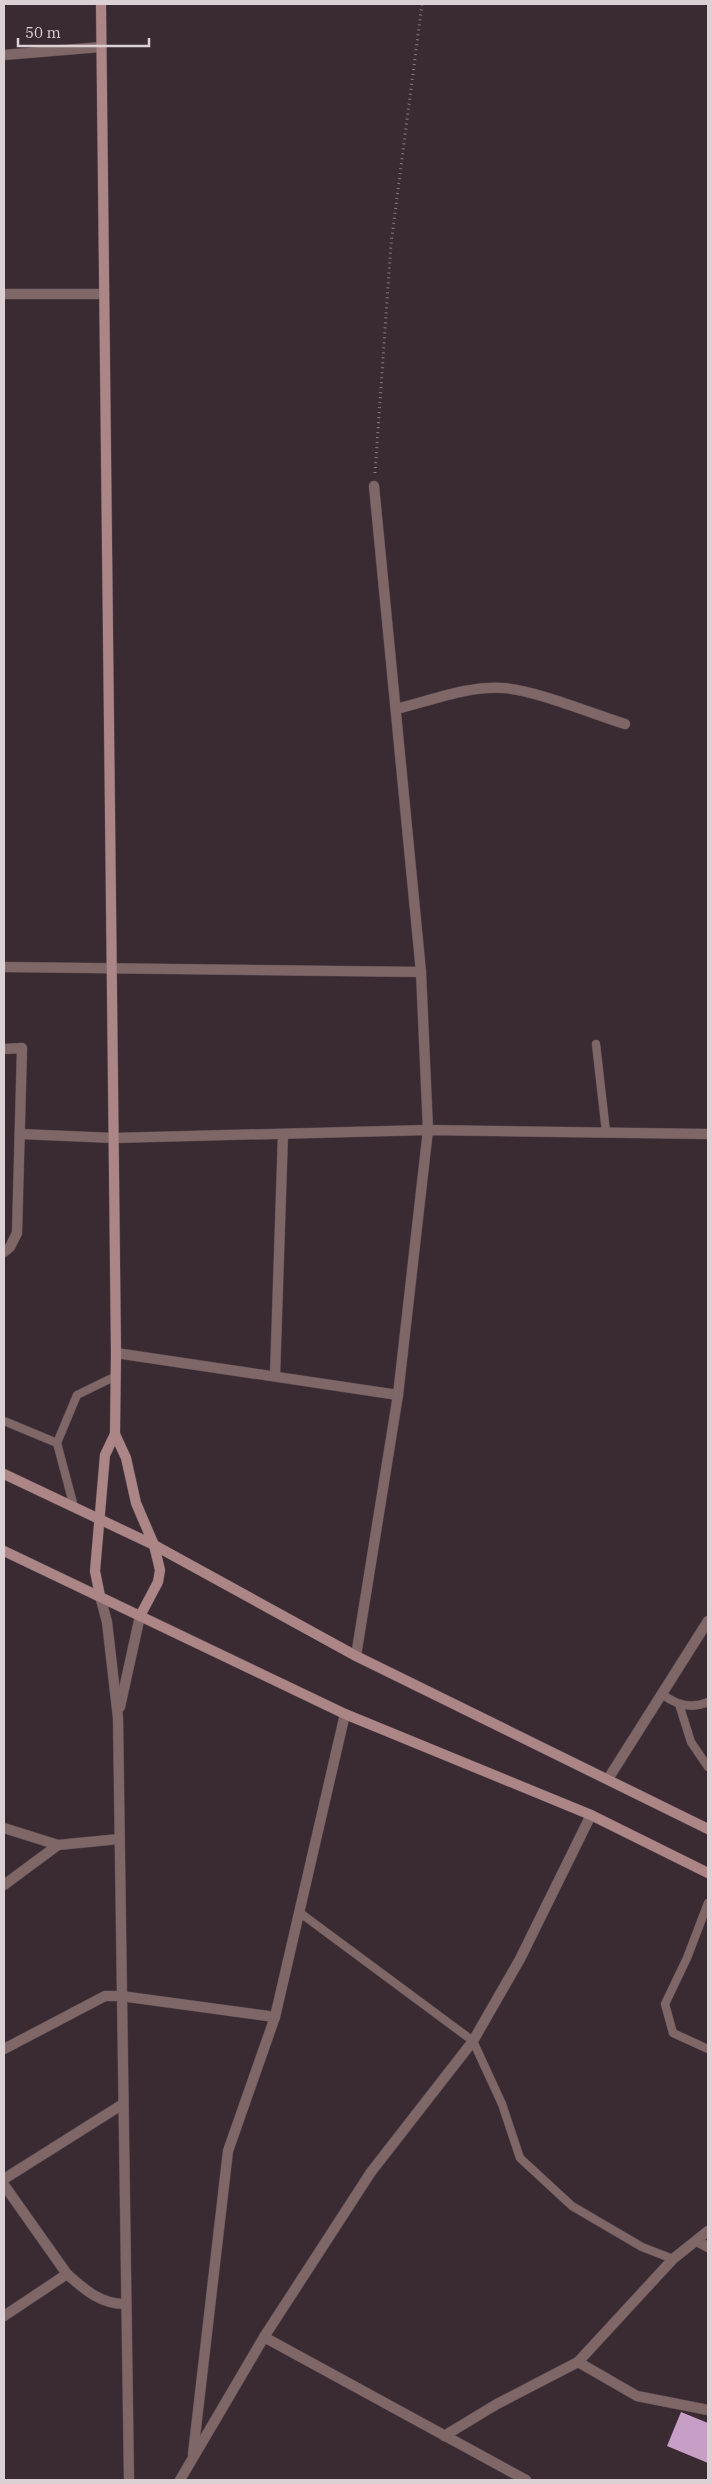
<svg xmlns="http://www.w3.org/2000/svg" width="712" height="2484" font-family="'IBM Plex Serif',serif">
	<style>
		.building { fill: #c69ec6 }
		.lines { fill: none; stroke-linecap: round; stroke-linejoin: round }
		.service-casing { stroke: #57484f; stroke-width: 9 }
		.minor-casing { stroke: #57484f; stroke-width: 11 }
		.tertiary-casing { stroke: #57484f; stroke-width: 11 }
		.secondary-casing { stroke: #57484f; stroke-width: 11 }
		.path { stroke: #887b81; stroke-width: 3; stroke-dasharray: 1 4; stroke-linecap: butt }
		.service { stroke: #7f6667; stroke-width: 8 }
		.minor { stroke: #7f6667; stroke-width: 10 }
		.tertiary { stroke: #7f6667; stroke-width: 10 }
		.secondary { stroke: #ac8586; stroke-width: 10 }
	</style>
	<rect width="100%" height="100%" fill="#3a2a31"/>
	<path class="building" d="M 681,2412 L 708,2423 L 708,2463 L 667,2446 Z"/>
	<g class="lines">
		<defs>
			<g id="service">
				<path d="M 596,1044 L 606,1132"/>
				<path d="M 4,1421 L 57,1443 L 74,1507"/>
				<path d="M 57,1443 L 77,1395 L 116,1376"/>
				<path d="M 662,1694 C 676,1705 692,1709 708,1702"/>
				<path d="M 679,1704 L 691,1742 L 708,1767"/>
				<path d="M 708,1903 L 687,1958 L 665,2004 L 673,2033 L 708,2049"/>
				<path d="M 299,1912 L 473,2041 L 502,2104 L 520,2158 L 572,2206 L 642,2247 L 673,2259"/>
			</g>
			<g id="minor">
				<path d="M 4,55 L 101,47"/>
				<path d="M 4,294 L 104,294"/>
				<path d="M 396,709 C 430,701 469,685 504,688 C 538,691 590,713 625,724"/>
				<path d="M 4,967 L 421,972"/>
				<path d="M 4,1049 L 22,1048 L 17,1233 L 10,1247 L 4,1252"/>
				<path d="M 20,1134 L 113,1138 L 428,1130 L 708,1134"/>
				<path d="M 116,1353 L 398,1395"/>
				<path d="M 275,1376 L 283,1134"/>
				<path d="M 356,1656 L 398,1395 L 428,1130 L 421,972 L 374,486"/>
				<path d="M 608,1779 L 708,1621"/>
				<path d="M 4,1828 L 58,1845 L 119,1839"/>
				<path d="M 4,1885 L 58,1845"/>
				<path d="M 4,2049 L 105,1996 L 121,1996 L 275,2017"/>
				<path d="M 4,2179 L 123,2104"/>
				<path d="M 4,2185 L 67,2274"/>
				<path d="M 697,2241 L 708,2247"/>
				<path d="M 4,2316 L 67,2274 C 84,2289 100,2304 125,2304"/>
				<path d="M 264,2337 L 526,2480"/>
				<path d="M 578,2362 L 637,2396 L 708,2410"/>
				<path d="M 444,2436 L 497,2404 L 578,2362 L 673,2259 L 708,2231"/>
				<path d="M 193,2454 L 228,2151 L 275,2017 L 345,1714"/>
				<path d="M 180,2480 L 264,2337 L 371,2172 L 473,2041 L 520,1959 L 591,1815"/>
			</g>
			<g id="tertiary">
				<path d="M 100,1596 L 107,1622 L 118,1718 L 129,2480"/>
				<path d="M 120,1707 L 140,1616"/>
			</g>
			<g id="secondary">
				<path d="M 115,1434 L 126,1458 L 136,1503 L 154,1545 L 160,1570 L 158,1582 L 140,1616"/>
				<path d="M 4,1474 L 154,1545 L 356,1656 L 708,1829"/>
				<path d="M 4,1551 L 345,1714 L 591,1815 L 708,1873"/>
				<path d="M 100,1596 L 95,1571 L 105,1455 L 115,1434 L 116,1353 L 101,4"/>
			</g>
		</defs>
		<use href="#service" class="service-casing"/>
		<use href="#minor" class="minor-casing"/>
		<use href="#tertiary" class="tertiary-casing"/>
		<use href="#secondary" class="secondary-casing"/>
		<path class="path" d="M 375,473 L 391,244 L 422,4"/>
		<use href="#service" class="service"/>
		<use href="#minor" class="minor"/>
		<use href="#tertiary" class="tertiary"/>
		<use href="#secondary" class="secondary"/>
	</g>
	<rect width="712" height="2484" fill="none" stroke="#dbd1d5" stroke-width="10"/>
	<path d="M18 38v8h131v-8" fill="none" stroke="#dbd1d5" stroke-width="2.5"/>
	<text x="25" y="38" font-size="15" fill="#dbd1d5" stroke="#3a2a31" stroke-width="4" paint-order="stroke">50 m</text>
</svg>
